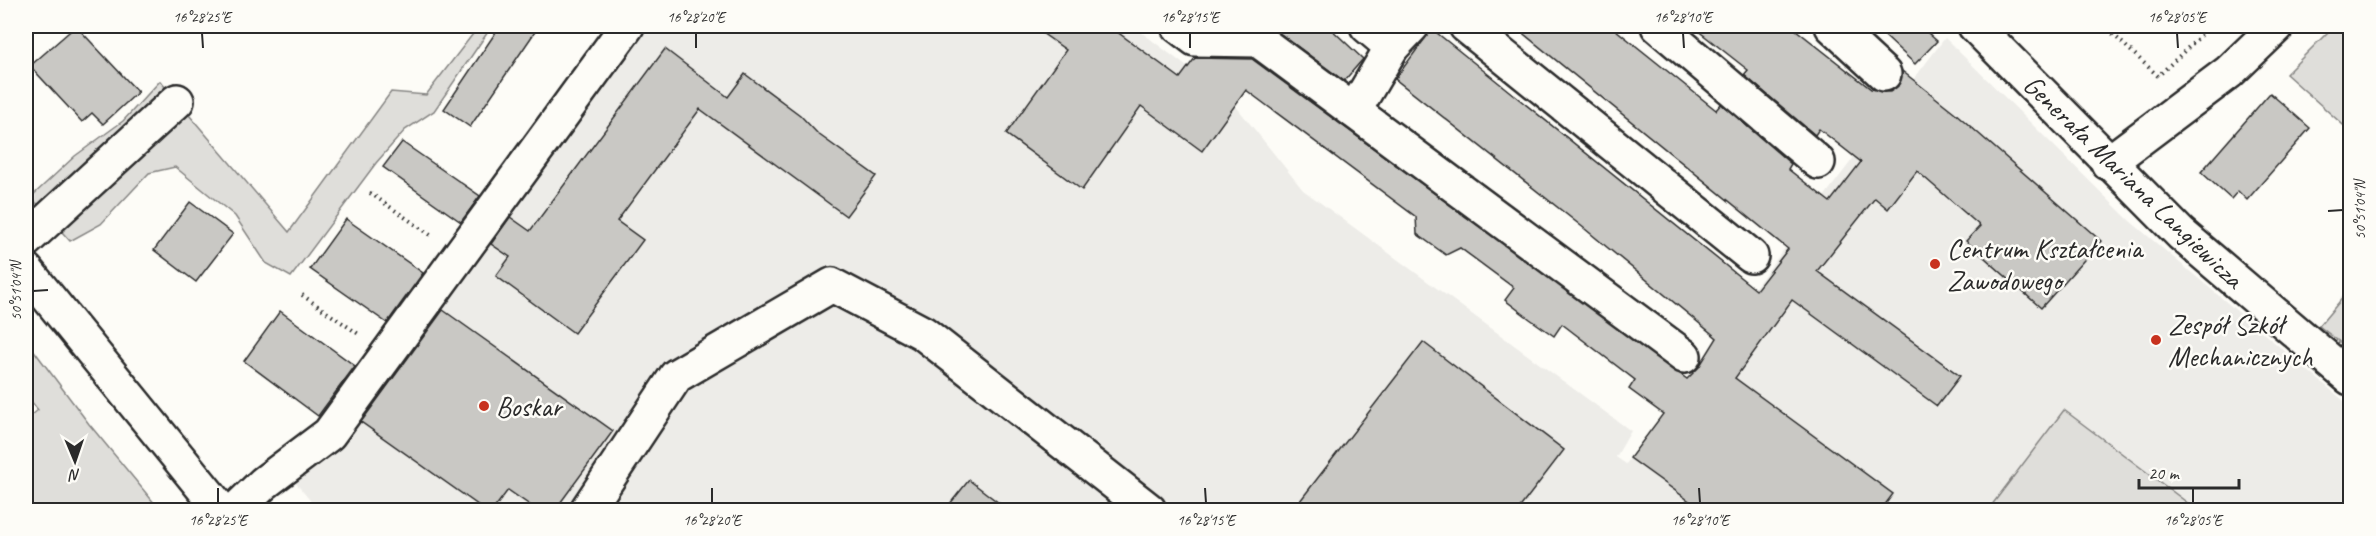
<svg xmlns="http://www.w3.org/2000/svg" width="2376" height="536" font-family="Caveat,sans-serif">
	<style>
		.built { fill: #edece8 }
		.green { fill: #dfdeda; stroke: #858482; stroke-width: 1.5 }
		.building { fill: #c9c8c4; stroke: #2b2b2b; stroke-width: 1.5 }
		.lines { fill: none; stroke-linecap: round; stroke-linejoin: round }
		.minor-casing { stroke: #2b2b2b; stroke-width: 38 }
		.path { stroke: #2b2b2b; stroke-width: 4; stroke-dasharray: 1.5 4.5; stroke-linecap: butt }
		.minor { stroke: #fdfcf7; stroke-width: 33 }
		.ticks { fill: none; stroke: #2b2b2b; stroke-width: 2 }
		.poi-dot { fill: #c8321e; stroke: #fdfcf7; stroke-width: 2 }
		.labels { text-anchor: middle; stroke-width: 5; stroke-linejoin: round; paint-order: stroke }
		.street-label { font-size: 28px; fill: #2b2b2b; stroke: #fdfcf7 }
		.poi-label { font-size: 28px; fill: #2b2b2b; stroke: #fdfcf7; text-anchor: start }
		.neatline { fill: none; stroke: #2b2b2b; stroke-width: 2 }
		.ticks-label { font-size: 15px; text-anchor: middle; fill: #2b2b2b }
	</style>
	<rect width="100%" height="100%" fill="#fdfcf7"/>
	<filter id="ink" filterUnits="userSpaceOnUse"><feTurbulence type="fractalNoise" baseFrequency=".0167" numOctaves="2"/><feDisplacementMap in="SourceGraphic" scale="12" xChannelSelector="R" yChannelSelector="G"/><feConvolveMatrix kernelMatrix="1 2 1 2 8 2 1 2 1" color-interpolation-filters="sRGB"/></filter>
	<g filter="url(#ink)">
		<path class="built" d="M 639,26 L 1133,26 L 1231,100 L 1303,190 L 1631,431 L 1616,457 L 1626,464 L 1740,307 L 1945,38 L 2130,221 L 2350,406 L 2350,510 L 318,510 L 290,476 Z"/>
		<g class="green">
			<path d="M 479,26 L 492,26 L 434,111 L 405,130 L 376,163 L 291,277 L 266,263 L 235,216 L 175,167 L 149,173 L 101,224 L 70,241 L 31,197 L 75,156 L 123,121 L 160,81 L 289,232 L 391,92 L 426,95 Z"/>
			<path d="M 2334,26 L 2350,26 L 2350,131 L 2286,74 Z"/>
			<path d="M 2350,289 L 2350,350 L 2319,326 Z"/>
			<path d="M 26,340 L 89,424 L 160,510 L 26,510 L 26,420 L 38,410 L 26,395 Z"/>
			<path d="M 2064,410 L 2197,510 L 1988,510 Z"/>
		</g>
		<g class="building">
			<path d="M 76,26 L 138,92 L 103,124 L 92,113 L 82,122 L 30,66 Z"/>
			<path d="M 500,26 L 539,26 L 470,127 L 444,109 Z"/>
			<path d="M 1032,26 L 1109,26 L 1180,78 L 1195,58 L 1252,59 L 1687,379 L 1699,367 L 1717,338 L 1585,229 L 1395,79 L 1432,29 L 1756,290 L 1788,249 L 1514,26 L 1611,26 L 1716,110 L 1721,104 L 1791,164 L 1788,169 L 1830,202 L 1861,162 L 1819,129 L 1815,135 L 1744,75 L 1748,70 L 1692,26 L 1791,26 L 1871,89 L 1890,92 L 1898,86 L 1902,71 L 1954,112 L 2101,241 L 2041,308 L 1966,241 L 1980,226 L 1917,171 L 1888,209 L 1875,198 L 1817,271 L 1960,376 L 1937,406 L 1792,300 L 1735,378 L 1893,494 L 1881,510 L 1702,510 L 1630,458 L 1663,414 L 1629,389 L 1635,380 L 1562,324 L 1554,336 L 1530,319 L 1505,300 L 1514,288 L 1460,248 L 1446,255 L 1417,234 L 1416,217 L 1246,90 L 1202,151 L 1141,106 L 1082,190 L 1006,134 L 1066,50 Z"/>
			<path d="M 1270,26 L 1328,26 L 1363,59 L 1344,81 Z"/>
			<path d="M 1874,26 L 1920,26 L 1937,41 L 1915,64 Z"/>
			<path d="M 665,49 L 728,97 L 745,74 L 800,115 L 818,134 L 876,176 L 846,216 L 700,109 L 617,221 L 643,240 L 574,333 L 496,276 L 510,257 L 491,244 L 510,217 L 530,231 Z"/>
			<path d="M 2270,93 L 2310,128 L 2247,200 L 2238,191 L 2231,199 L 2201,172 Z"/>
			<path d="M 402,142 L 480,196 L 461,222 L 383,167 Z"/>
			<path d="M 190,202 L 233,234 L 196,282 L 154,250 Z"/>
			<path d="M 346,219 L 423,273 L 387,323 L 310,269 Z"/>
			<path d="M 443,310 L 613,431 L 555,510 L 537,510 L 508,490 L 493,510 L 485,510 L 361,422 Z"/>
			<path d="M 280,311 L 355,366 L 318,416 L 244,361 Z"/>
			<path d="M 1423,342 L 1564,450 L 1518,510 L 1293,510 Z"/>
			<path d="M 969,480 L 1008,510 L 945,510 Z"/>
		</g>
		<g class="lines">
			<defs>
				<g id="minor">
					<path d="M 1178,26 L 1195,39 L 1258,40 L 1684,356"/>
					<path d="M 1367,26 L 1392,47"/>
					<path d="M 1466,26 L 1751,256"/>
					<path d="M 1658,26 L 1818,162"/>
					<path d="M 1832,26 L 1884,74"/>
					<path d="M 1975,26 L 2181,234 L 2350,378"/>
					<path d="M 1354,111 L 1392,47 L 1412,26"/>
					<path d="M 2108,163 L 2229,72 L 2277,26"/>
					<path d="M 26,240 L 177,101"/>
					<path d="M 26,270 L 221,510"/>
					<path d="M 236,510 L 264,483 L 329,434 L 627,26"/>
					<path d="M 587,510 L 676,376 L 832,285 L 923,333 L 1149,510"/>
				</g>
			</defs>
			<use href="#minor" class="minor-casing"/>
			<g class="path">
				<path d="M 2104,26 L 2158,76 L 2211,26"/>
				<path d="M 370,193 L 432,236"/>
				<path d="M 302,295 L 360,335"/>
			</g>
			<use href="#minor" class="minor"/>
		</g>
	</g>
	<path class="ticks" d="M 202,33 L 203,48M 696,33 L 696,48M 1190,33 L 1190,48M 1683,33 L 1684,48M 2177,33 L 2178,48M 2328,211 L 2343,210M 33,291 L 48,290M 218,488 L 218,503M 712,488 L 712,503M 1205,488 L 1206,503M 1699,488 L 1700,503M 2193,488 L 2193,503"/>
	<g class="poi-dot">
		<circle cx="1935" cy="264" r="6"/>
		<circle cx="2156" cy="340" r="6"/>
		<circle cx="484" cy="406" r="6"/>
	</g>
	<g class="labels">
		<g class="street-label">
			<text transform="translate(2134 181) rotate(44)" y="10">Generała Mariana Langiewicza</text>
		</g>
		<g class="poi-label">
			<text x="1947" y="258">Centrum Kształcenia<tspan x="1947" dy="32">Zawodowego</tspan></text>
			<text x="2168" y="334">Zespół Szkół<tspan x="2168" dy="32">Mechanicznych</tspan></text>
			<text x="496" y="416">Boskar</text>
		</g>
	</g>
	<rect width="2376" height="536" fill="none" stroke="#fdfcf7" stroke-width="66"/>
	<g transform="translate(75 461) rotate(178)" stroke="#fdfcf7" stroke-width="4.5" paint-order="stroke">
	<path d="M0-4.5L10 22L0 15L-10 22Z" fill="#2b2b2b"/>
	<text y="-9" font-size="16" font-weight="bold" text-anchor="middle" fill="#2b2b2b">N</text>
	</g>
	<path d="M2139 479v9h100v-9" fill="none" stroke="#2b2b2b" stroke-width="3"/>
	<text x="2148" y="479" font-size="18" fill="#2b2b2b" stroke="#fdfcf7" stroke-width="4.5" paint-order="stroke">20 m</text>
	<rect x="33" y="33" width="2310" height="470" class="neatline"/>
	<g class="ticks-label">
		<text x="202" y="22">16°28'25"E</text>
		<text x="696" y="22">16°28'20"E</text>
		<text x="1190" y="22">16°28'15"E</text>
		<text x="1683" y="22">16°28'10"E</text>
		<text x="2177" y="22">16°28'05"E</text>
		<text transform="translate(2360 210) rotate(-90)" y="5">50°51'04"N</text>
		<text transform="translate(16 291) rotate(-90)" y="5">50°51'04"N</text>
		<text x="218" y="525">16°28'25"E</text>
		<text x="712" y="525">16°28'20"E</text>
		<text x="1206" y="525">16°28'15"E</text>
		<text x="1700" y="525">16°28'10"E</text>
		<text x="2193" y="525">16°28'05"E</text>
	</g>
</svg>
